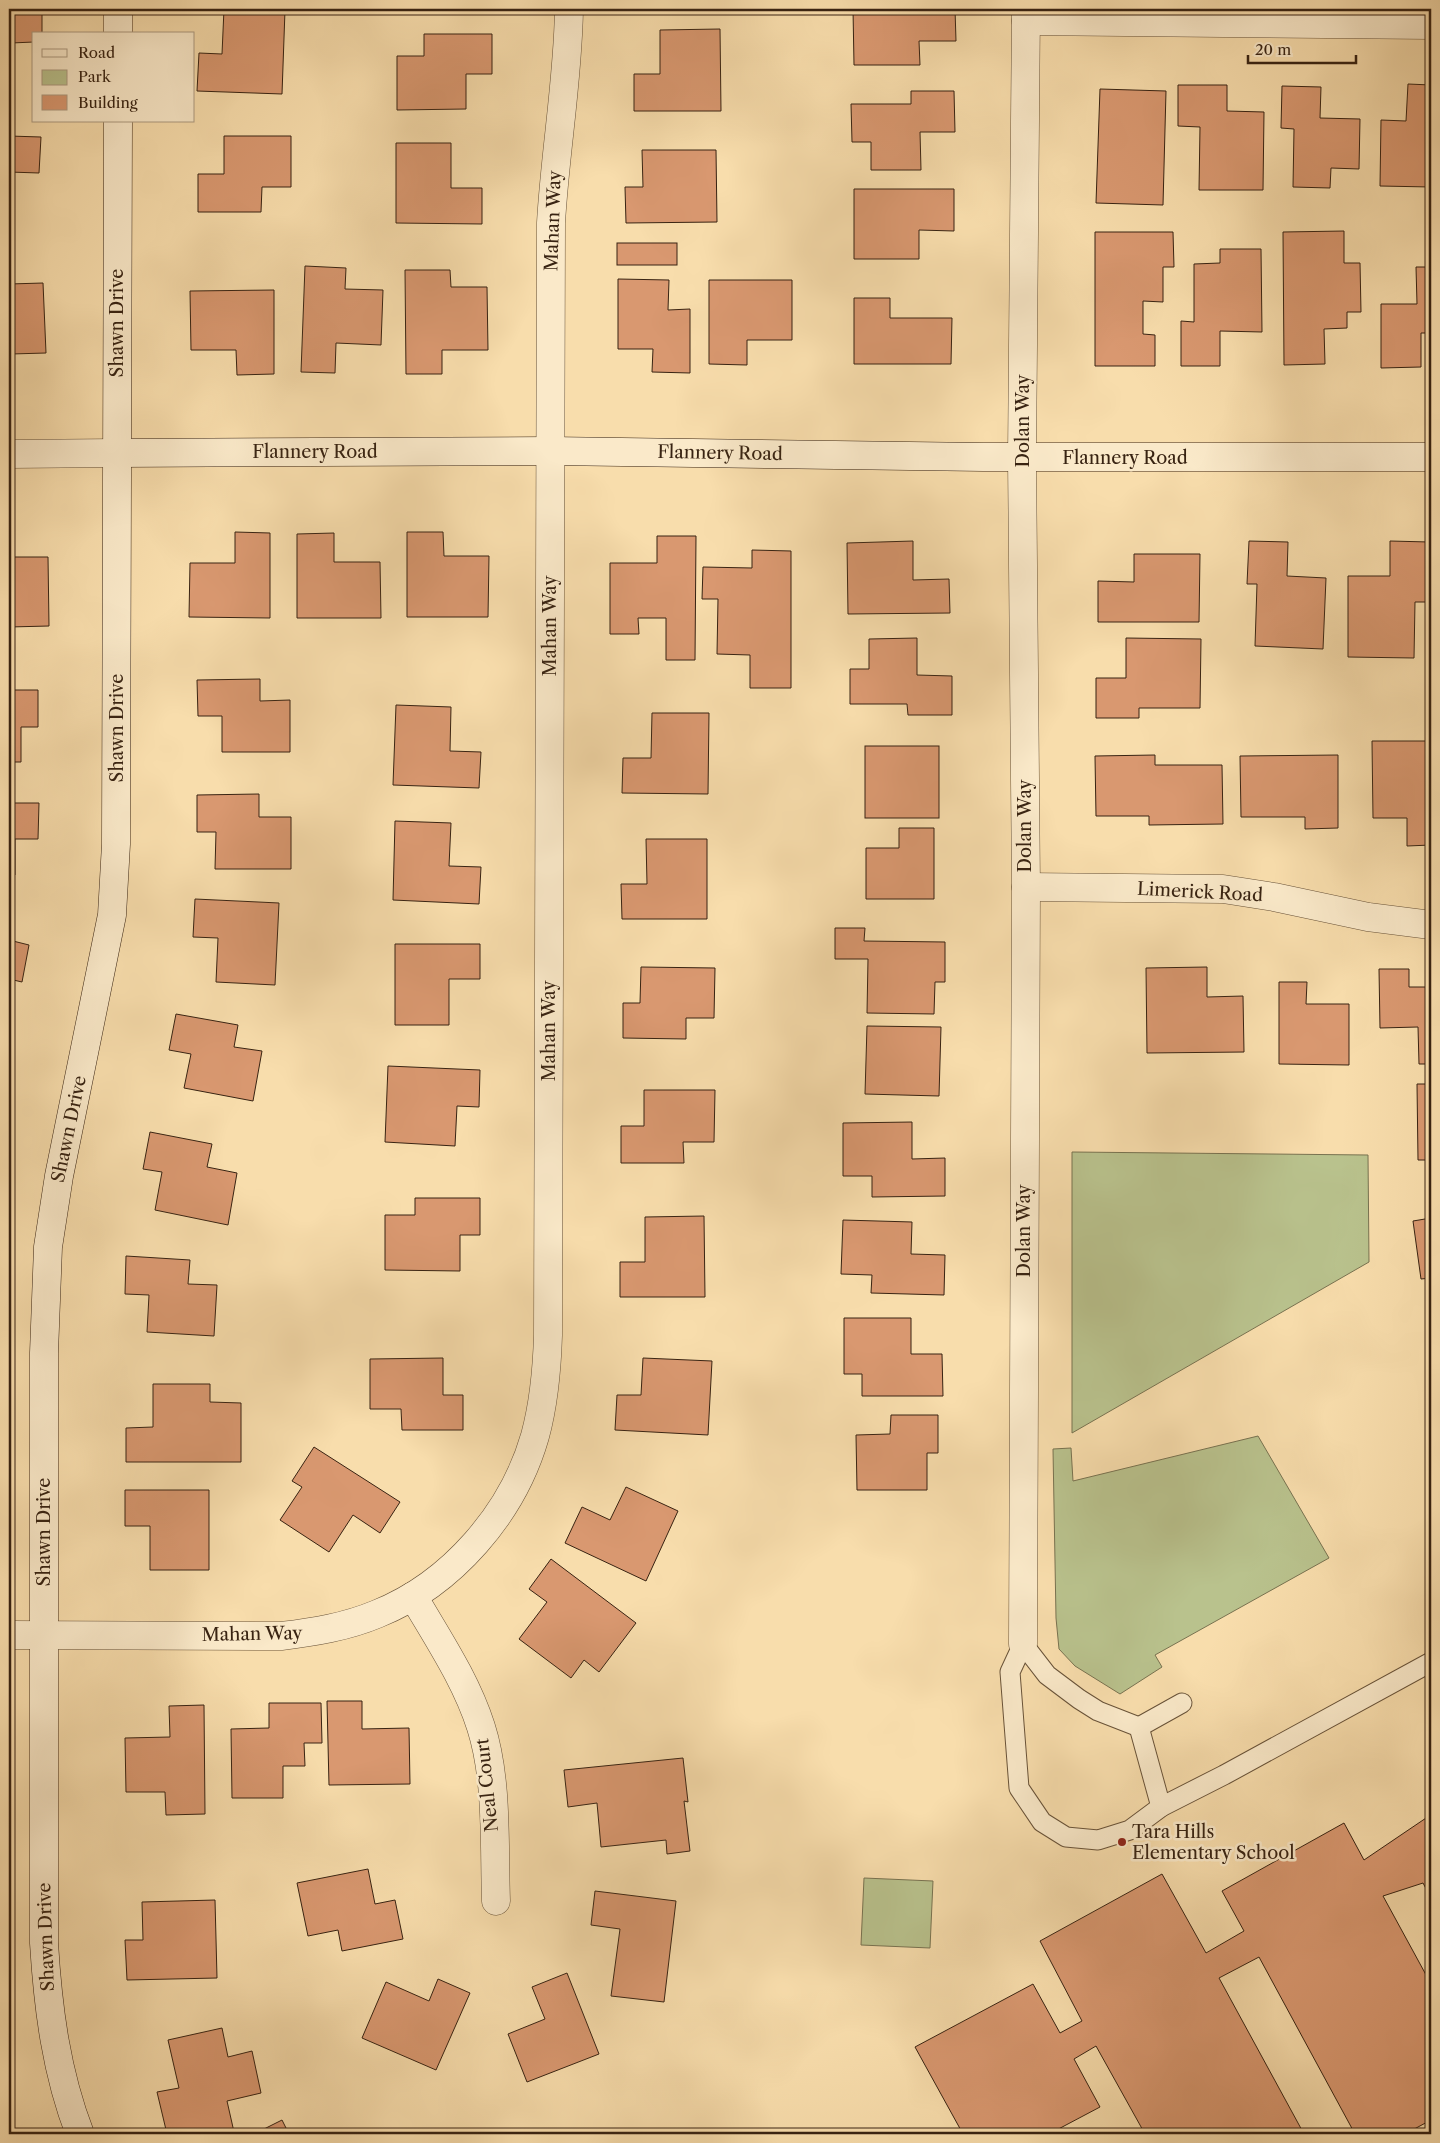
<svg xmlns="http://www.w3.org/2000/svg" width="1440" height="2143" font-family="'Libre Caslon Text',serif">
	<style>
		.green { fill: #b9c28d; stroke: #787250 }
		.building { fill: #d99870; stroke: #382312 }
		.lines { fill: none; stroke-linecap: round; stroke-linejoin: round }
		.lane-casing { stroke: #685238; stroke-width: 21 }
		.street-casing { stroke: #685238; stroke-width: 29 }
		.secondary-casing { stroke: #382312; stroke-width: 29 }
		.lane { stroke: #fae9c9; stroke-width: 19 }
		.street { stroke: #fae9c9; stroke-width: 28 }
		.secondary { stroke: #fae9c9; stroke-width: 28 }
		.poi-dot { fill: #8f2418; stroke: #fae9c9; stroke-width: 2 }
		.labels { text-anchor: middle; stroke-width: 5; stroke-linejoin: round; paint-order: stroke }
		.street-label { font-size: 18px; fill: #382312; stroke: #fae9c9 }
		.poi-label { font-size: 18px; fill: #382312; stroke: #fae9c9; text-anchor: start }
	</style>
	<rect width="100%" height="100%" fill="#f8ddac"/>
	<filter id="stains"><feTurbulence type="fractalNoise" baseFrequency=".004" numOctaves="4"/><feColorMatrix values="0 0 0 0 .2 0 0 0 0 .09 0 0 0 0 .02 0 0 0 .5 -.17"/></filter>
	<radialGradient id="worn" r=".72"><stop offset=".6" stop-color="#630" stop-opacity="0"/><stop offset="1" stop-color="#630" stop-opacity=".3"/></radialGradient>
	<g class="green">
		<path d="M 1072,1152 L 1368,1155 L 1369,1262 L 1072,1433 Z"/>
		<path d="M 1258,1436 L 1329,1558 L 1155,1655 L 1162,1667 L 1120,1694 L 1075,1666 L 1059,1649 L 1056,1618 L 1053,1449 L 1071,1448 L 1073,1481 Z"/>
		<path d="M 864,1878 L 933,1881 L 930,1948 L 861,1945 Z"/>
	</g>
	<g class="building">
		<path d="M 9,9 L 42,9 L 42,34 L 34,34 L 34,42 L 11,43 L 12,87 L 9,87 Z"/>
		<path d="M 224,9 L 285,10 L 282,94 L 197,91 L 199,53 L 222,54 Z"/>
		<path d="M 853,9 L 955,9 L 956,41 L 919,41 L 920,65 L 854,65 Z"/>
		<path d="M 720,29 L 721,111 L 634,111 L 634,74 L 660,74 L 660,30 Z"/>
		<path d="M 424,34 L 492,34 L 492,74 L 466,74 L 466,109 L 397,110 L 397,56 L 424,56 Z"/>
		<path d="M 1408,84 L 1431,85 L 1431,187 L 1380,186 L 1381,120 L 1406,121 Z"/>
		<path d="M 1178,85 L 1227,85 L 1227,111 L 1264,112 L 1263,190 L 1199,190 L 1200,127 L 1178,126 Z"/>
		<path d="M 1282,86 L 1321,87 L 1320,118 L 1360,119 L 1359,169 L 1331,168 L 1330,188 L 1293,187 L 1294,129 L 1281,128 Z"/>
		<path d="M 1100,89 L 1166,91 L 1163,205 L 1096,203 Z"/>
		<path d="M 911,91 L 954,91 L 955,132 L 920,132 L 921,170 L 871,170 L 871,142 L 852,142 L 851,104 L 911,104 Z"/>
		<path d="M 9,136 L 41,137 L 39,173 L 9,172 Z"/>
		<path d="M 224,136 L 291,136 L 291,187 L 262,187 L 261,212 L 198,212 L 198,174 L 224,174 Z"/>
		<path d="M 396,143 L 451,143 L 451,188 L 482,188 L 482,224 L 396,223 Z"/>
		<path d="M 642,150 L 716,150 L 717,222 L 626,223 L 625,187 L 643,187 Z"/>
		<path d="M 854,189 L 954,189 L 954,231 L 919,230 L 919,259 L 854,259 Z"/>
		<path d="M 1344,231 L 1344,263 L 1360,263 L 1361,312 L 1347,312 L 1347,328 L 1324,329 L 1325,364 L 1284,365 L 1283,232 Z"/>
		<path d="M 1095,232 L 1173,232 L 1174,267 L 1163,267 L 1163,302 L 1143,301 L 1143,334 L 1155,335 L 1155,366 L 1095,366 Z"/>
		<rect x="617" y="243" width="60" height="22"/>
		<path d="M 1220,249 L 1261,249 L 1262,332 L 1220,331 L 1220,366 L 1181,366 L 1181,321 L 1194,322 L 1194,264 L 1220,263 Z"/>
		<path d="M 305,266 L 346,268 L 345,289 L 383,290 L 381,345 L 336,343 L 335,373 L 301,372 Z"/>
		<path d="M 1416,267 L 1431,267 L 1431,333 L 1421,333 L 1421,367 L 1381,368 L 1381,304 L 1417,304 Z"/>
		<path d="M 405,270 L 450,270 L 451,287 L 487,287 L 488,350 L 442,350 L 442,374 L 406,374 Z"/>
		<path d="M 618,279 L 669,280 L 668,310 L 690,309 L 690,373 L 652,372 L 653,349 L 618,349 Z"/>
		<path d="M 709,280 L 792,280 L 792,340 L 747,340 L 747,365 L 709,364 Z"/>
		<path d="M 43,283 L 46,353 L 11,354 L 11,375 L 9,375 L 9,284 Z"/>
		<path d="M 274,290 L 274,374 L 237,375 L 236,350 L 191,350 L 190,291 Z"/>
		<path d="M 854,298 L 890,298 L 890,318 L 952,318 L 951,364 L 854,364 Z"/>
		<path d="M 235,532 L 270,533 L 270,618 L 189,617 L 190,563 L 235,563 Z"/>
		<path d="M 407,532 L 443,532 L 444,556 L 489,556 L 488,617 L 407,617 Z"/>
		<path d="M 334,533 L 334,562 L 380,562 L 381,618 L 297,618 L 297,534 Z"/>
		<path d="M 9,536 L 11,536 L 11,557 L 48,557 L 49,626 L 9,627 Z"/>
		<path d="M 657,536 L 696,536 L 695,660 L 666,660 L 666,618 L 638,618 L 639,634 L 610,634 L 610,563 L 657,563 Z"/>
		<path d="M 913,541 L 913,580 L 949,579 L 950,613 L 848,614 L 847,543 Z"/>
		<path d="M 1249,541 L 1288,542 L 1287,576 L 1326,578 L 1323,649 L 1255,646 L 1257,584 L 1247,584 Z"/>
		<path d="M 1390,541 L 1429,542 L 1428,602 L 1415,602 L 1414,658 L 1348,657 L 1348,576 L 1390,576 Z"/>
		<path d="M 752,550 L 791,551 L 791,688 L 750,688 L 750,655 L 717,654 L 718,599 L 702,599 L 703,567 L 752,568 Z"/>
		<path d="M 1134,554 L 1200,554 L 1199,622 L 1098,622 L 1098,581 L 1134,582 Z"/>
		<path d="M 917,638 L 917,675 L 952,676 L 952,715 L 908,715 L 907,704 L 850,704 L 850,669 L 869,669 L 869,639 Z"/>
		<path d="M 1126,638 L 1201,639 L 1200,708 L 1139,708 L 1139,718 L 1096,718 L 1096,678 L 1126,678 Z"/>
		<path d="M 260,679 L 260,701 L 290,700 L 290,752 L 222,752 L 222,716 L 198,716 L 197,680 Z"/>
		<path d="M 9,690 L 38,690 L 38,727 L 21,727 L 21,762 L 9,762 Z"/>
		<path d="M 396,705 L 451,707 L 450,751 L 481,752 L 479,788 L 393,785 Z"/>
		<path d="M 652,713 L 709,713 L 708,794 L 622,793 L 623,758 L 651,758 Z"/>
		<path d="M 1372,741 L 1426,741 L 1426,761 L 1431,761 L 1431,845 L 1407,846 L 1407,818 L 1373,818 Z"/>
		<rect x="865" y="746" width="74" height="72"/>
		<path d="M 1155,755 L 1155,765 L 1222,765 L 1223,824 L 1149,825 L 1149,816 L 1096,816 L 1095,756 Z"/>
		<path d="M 1338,755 L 1338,828 L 1305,829 L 1305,817 L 1241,817 L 1240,756 Z"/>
		<path d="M 259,794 L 259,817 L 291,817 L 291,869 L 215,869 L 216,832 L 197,832 L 197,795 Z"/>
		<path d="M 9,803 L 39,803 L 38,839 L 15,839 L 15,875 L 9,875 Z"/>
		<path d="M 395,821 L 451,823 L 449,866 L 481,867 L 479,904 L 393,900 Z"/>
		<path d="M 899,828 L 934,828 L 934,899 L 866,899 L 866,848 L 899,848 Z"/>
		<path d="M 646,839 L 707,839 L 707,919 L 622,919 L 621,884 L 647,884 Z"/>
		<path d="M 195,899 L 279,903 L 275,985 L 216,982 L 218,938 L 193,937 Z"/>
		<path d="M 835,928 L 865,928 L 864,941 L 945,942 L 945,982 L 935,982 L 934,1014 L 867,1013 L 868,959 L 835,959 Z"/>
		<path d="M 9,940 L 29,945 L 22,982 L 9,979 Z"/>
		<path d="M 395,944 L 480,944 L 480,979 L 449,979 L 449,1025 L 395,1025 Z"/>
		<path d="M 641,967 L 715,968 L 714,1018 L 686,1018 L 686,1039 L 623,1038 L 623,1003 L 640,1003 Z"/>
		<path d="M 1207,967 L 1207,997 L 1243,996 L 1244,1052 L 1147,1053 L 1146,968 Z"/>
		<path d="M 1379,969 L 1409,969 L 1409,987 L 1431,987 L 1431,1064 L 1419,1064 L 1418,1027 L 1380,1028 Z"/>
		<path d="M 1279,982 L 1307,982 L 1306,1004 L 1349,1004 L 1349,1065 L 1279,1064 Z"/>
		<path d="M 176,1014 L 238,1025 L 234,1047 L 262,1051 L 253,1101 L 184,1088 L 191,1054 L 169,1050 Z"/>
		<path d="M 867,1026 L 941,1027 L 939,1096 L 865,1094 Z"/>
		<path d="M 388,1066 L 480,1070 L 479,1107 L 457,1106 L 455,1146 L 385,1142 Z"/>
		<path d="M 1417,1084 L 1431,1084 L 1431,1160 L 1418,1160 Z"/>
		<path d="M 644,1090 L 715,1090 L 714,1142 L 683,1142 L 684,1163 L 621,1163 L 621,1126 L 644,1126 Z"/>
		<path d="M 912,1122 L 912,1159 L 945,1158 L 945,1196 L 872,1197 L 872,1176 L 843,1176 L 843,1123 Z"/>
		<path d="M 150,1132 L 212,1144 L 207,1167 L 237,1173 L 228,1225 L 155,1210 L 162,1172 L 143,1169 Z"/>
		<path d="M 415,1198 L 480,1198 L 480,1235 L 460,1235 L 460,1271 L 385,1270 L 385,1215 L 415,1215 Z"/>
		<path d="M 704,1216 L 705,1297 L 620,1297 L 620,1262 L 645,1262 L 645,1217 Z"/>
		<path d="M 1431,1218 L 1431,1278 L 1421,1279 L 1413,1221 Z"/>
		<path d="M 843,1220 L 912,1222 L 911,1254 L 945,1255 L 944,1295 L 871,1293 L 872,1275 L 841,1274 Z"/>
		<path d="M 126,1256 L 190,1260 L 188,1284 L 217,1285 L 214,1336 L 147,1332 L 149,1295 L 125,1294 Z"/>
		<path d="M 844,1318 L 911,1318 L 911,1354 L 942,1354 L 943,1396 L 862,1396 L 862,1374 L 844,1374 Z"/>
		<path d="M 443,1358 L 443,1395 L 463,1395 L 463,1430 L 402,1430 L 401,1409 L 370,1409 L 370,1359 Z"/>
		<path d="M 643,1358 L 712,1361 L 708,1435 L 615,1430 L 617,1395 L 641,1395 Z"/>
		<path d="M 153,1384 L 210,1384 L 210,1402 L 241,1403 L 241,1462 L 126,1462 L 126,1428 L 153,1427 Z"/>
		<path d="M 891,1415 L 938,1415 L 938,1453 L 927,1453 L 927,1490 L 857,1490 L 856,1435 L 890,1434 Z"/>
		<path d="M 314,1447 L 400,1502 L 380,1533 L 353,1515 L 329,1552 L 280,1520 L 302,1487 L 292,1481 Z"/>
		<path d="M 626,1487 L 678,1511 L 646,1581 L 565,1543 L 582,1507 L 610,1520 Z"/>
		<path d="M 125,1490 L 209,1490 L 209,1570 L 150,1570 L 150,1526 L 125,1526 Z"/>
		<path d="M 551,1559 L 636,1623 L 599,1672 L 584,1660 L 571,1678 L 519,1639 L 547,1602 L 529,1589 Z"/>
		<path d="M 327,1701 L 362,1701 L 362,1729 L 409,1728 L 410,1784 L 329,1785 Z"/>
		<path d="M 269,1703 L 321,1703 L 322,1743 L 304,1743 L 305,1766 L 283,1766 L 283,1798 L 232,1798 L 231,1729 L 269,1728 Z"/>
		<path d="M 204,1705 L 205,1814 L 166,1815 L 165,1792 L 126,1792 L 125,1738 L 170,1737 L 169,1706 Z"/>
		<path d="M 683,1758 L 688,1802 L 684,1801 L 690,1851 L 667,1854 L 666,1840 L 601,1847 L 597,1803 L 568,1807 L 564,1770 Z"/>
		<path d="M 1429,1816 L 1431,1816 L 1431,1898 L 1423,1883 L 1383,1896 L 1431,1984 L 1431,2120 L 1405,2134 L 1355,2134 L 1259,1957 L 1219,1978 L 1304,2134 L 1145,2134 L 1096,2046 L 1074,2059 L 1100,2107 L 1049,2134 L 963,2134 L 915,2047 L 1033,1984 L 1060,2033 L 1082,2021 L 1040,1941 L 1162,1874 L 1206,1953 L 1244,1931 L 1222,1891 L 1344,1823 L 1364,1860 Z"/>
		<path d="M 368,1869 L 375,1904 L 395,1900 L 403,1939 L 342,1951 L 338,1930 L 308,1936 L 297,1883 Z"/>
		<path d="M 595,1891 L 676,1901 L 664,2002 L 611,1996 L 620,1929 L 591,1925 Z"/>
		<path d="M 215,1900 L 217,1978 L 127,1980 L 125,1940 L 143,1940 L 142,1902 Z"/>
		<path d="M 567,1973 L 599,2054 L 527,2082 L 508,2034 L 545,2019 L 532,1987 Z"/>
		<path d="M 438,1979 L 470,1993 L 436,2070 L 362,2038 L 386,1982 L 429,2001 Z"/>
		<path d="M 222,2028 L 228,2057 L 252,2051 L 261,2093 L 227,2101 L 234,2132 L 224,2134 L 167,2134 L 157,2092 L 179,2088 L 168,2040 Z"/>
		<path d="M 282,2120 L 289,2134 L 254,2134 Z"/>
	</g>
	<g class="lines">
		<defs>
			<g id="lane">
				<path d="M 1139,1727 L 1098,1711 L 1079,1699 L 1047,1675 L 1023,1644 L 1010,1672 L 1019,1788 L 1042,1822 L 1066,1837 L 1098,1840 L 1130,1830 L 1161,1807 L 1224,1775 L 1431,1662"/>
				<path d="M 1139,1727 L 1161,1807"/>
				<path d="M 1139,1727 L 1182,1703"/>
			</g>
			<g id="street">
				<path d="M 1026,21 L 1431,25"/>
				<path d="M 9,454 L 117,453"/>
				<path d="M 1026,887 L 1223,889 L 1274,897 L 1368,917 L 1431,925"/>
				<path d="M 413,1596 C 438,1639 466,1680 481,1727 C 498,1780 494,1846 496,1901"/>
				<path d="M 9,1635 L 281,1636 C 314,1632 346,1627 377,1614 C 452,1584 513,1513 535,1436 C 544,1403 547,1369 548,1335 L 551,223 C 555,152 568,80 569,9"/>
				<path d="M 1023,1644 L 1026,887 L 1022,458 L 1026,9"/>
			</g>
			<g id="secondary">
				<path d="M 118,34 L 118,9"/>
				<path d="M 117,453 L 551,451 L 983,457 L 1431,457"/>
				<path d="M 80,2134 C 56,2072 48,2008 44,1943 L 44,1353 L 48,1247 L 59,1176 L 112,915 L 116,844 L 118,121"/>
			</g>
		</defs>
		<use href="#lane" class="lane-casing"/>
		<use href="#street" class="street-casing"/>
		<use href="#secondary" class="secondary-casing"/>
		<use href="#lane" class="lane"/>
		<use href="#street" class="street"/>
		<use href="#secondary" class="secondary"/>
	</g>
	<circle class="poi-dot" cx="1122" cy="1842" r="5"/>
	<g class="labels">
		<g class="street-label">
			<text transform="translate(553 221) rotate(-88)" y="6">Mahan Way</text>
			<text transform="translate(117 323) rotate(-90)" y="6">Shawn Drive</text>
			<text transform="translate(1023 421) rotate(-90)" y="6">Dolan Way</text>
			<text x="315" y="458">Flannery Road</text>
			<text transform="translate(720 453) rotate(1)" y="6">Flannery Road</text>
			<text x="1125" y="464">Flannery Road</text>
			<text transform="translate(550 626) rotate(-90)" y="6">Mahan Way</text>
			<text transform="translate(117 728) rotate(-90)" y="6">Shawn Drive</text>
			<text transform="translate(1025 826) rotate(-90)" y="6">Dolan Way</text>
			<text transform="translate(1200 892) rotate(3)" y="6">Limerick Road</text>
			<text transform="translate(549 1031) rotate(-90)" y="6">Mahan Way</text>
			<text transform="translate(69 1129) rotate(-78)" y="6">Shawn Drive</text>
			<text transform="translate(1024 1231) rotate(-90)" y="6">Dolan Way</text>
			<text transform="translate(44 1532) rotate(-90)" y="6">Shawn Drive</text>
			<text transform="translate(252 1634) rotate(-1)" y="6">Mahan Way</text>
			<text transform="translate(487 1785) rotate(-96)" y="6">Neal Court</text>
			<text transform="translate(46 1937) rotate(-92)" y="6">Shawn Drive</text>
		</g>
		<g class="poi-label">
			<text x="1132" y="1838">Tara Hills<tspan x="1132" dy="21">Elementary School</tspan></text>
		</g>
	</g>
	<rect width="1440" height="2143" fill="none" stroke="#f8ddac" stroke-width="30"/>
	<rect x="10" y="10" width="1420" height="2123" fill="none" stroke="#382312" stroke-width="2.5"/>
	<rect x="15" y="15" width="1410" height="2113" fill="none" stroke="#382312"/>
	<rect x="32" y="32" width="162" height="90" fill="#fae9c9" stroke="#ac9a80"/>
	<rect x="42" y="49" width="25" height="8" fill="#fae9c9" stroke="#ac9a80"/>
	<text x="78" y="58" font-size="15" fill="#382312">Road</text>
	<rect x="42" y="70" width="25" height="15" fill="#b9c28d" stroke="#ac9a80"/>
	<text x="78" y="82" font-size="15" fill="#382312">Park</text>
	<rect x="42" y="95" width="25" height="15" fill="#d99870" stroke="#ac9a80"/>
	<text x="78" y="108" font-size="15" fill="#382312">Building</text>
	<path d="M1248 55v8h108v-8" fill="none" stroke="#382312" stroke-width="2.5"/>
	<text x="1255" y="55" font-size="15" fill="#382312" stroke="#fae9c9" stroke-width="4" paint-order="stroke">20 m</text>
	<rect width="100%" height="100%" filter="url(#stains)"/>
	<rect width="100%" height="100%" fill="url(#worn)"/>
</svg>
